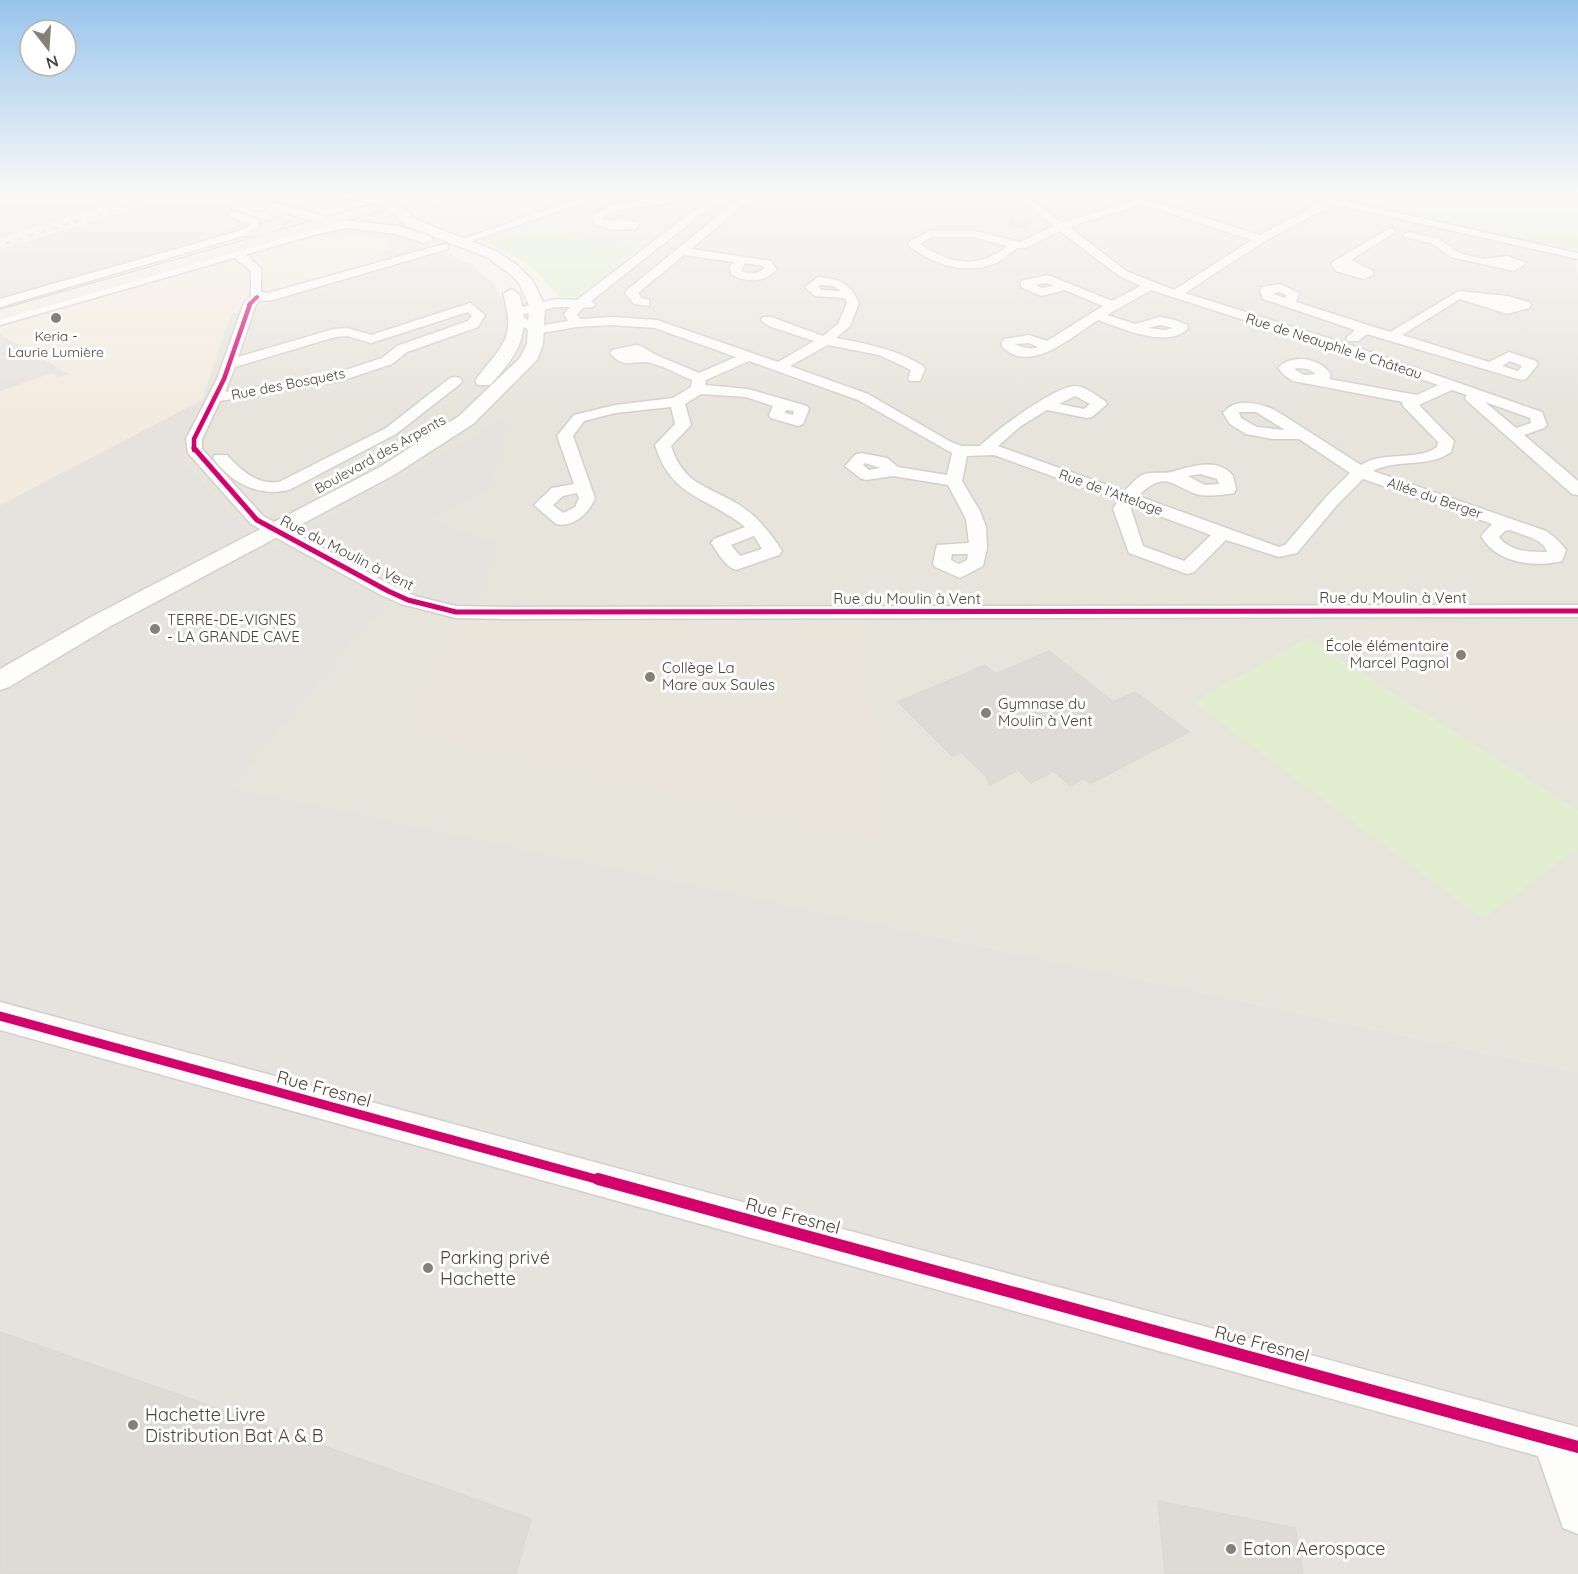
<svg xmlns="http://www.w3.org/2000/svg" width="1578" height="1574" font-family="Quicksand,sans-serif">
	<style>
		.residential { fill: #e7e4dc }
		.commercial { fill: #f3ebdf }
		.industrial { fill: #e6e2de }
		.education { fill: #eae5da }
		.green { fill: #e1eecf }
		.parking { fill: #e6e3df }
		.building { fill: #dedbd6; stroke: #dcd9d4; stroke-width: 1.5 }
		.lines { fill: none; stroke-linecap: round; stroke-linejoin: round }
		.minor-casing { stroke: #d2d0cb; stroke-width: 3 }
		.tertiary-casing { stroke: #d2d0cb; stroke-width: 3 }
		.primary-casing { stroke: #d6cebb; stroke-width: 3 }
		.minor { fill: #fdfdfc; fill-rule: evenodd }
		.tertiary { fill: #fdfdfc; fill-rule: evenodd }
		.primary { fill: #f2efe6; fill-rule: evenodd }
		.rail-casing { stroke: #dbdbda; stroke-width: 3 }
		.rail { stroke: #fff; stroke-width: 2; stroke-dasharray: 6; stroke-linecap: butt }
		.cycleway-far4-casing { stroke: #fff; stroke-width: 5 }
		.cycleway-far3-casing { stroke: #fff; stroke-width: 7 }
		.cycleway-far2-casing { stroke: #fff; stroke-width: 8 }
		.cycleway-far1-casing { stroke: #fff; stroke-width: 13 }
		.cycleway-casing { stroke: #fff; stroke-width: 16 }
		.cycleway-far4 { stroke: #d6006c; stroke-width: 4 }
		.cycleway-far3 { stroke: #d6006c; stroke-width: 4.5 }
		.cycleway-far2 { stroke: #d6006c; stroke-width: 5 }
		.cycleway-far1 { stroke: #d6006c; stroke-width: 9 }
		.cycleway { stroke: #d6006c; stroke-width: 12 }
		.poi-dot { fill: #868178; stroke: #fff; stroke-width: 2 }
		.labels { text-anchor: middle; stroke-width: 6; stroke-linejoin: round; paint-order: stroke }
		.far-poi-label { font-size: 14px; fill: #4b4439; stroke: #fff }
		.far-street-label { font-size: 14px; fill: #4b4439; stroke: #fff }
		.street-label { font-size: 15px; fill: #4b4439; stroke: #fff }
		.poi-label { font-size: 15px; fill: #4b4439; stroke: #fff; text-anchor: start }
		.near-street-label { font-size: 18px; fill: #4b4439; stroke: #fff }
		.near-poi-label { font-size: 18px; fill: #4b4439; stroke: #fff; text-anchor: start }
	</style>
	<rect width="100%" height="100%" fill="#f4f2ee"/>
	<path class="residential" d="M 595,192 L 1303,192 L 1574,253 L 1578,280 L 1578,1072 L 230,787 L 388,601 L 451,620 L 430,520 L 510,416 L 272,546 L 234,517 L 187,463 L 181,451 L 202,400 L 230,314 L 445,252 L 470,264 L 494,284 L 505,304 L 578,298 L 658,240 L 594,245 L 564,231 L 551,214 L 542,211 Z"/>
	<path class="commercial" d="M 449,192 L 595,192 L 431,248 L 445,252 L 231,314 L 202,400 L 0,505 L 0,318 Z"/>
	<g class="industrial">
		<path d="M 0,192 L 141,192 L 132,195 L 135,197 L 0,238 Z"/>
		<path d="M 184,194 L 221,201 L 245,216 L 263,222 L 260,229 L 0,305 L 0,249 Z"/>
		<path d="M 202,400 L 181,451 L 187,463 L 234,517 L 272,546 L 511,415 L 491,486 L 431,520 L 499,543 L 473,620 L 451,620 L 388,601 L 231,787 L 1578,1072 L 1578,1574 L 0,1574 L 0,505 Z"/>
	</g>
	<g class="education">
		<path d="M 1024,192 L 1123,192 L 1129,198 L 1071,215 L 1054,214 Z"/>
		<path d="M 456,612 L 866,612 L 884,845 L 405,734 Z"/>
		<path d="M 1318,623 L 1578,624 L 1578,718 L 1475,718 Z"/>
	</g>
	<g class="green">
		<path d="M 1303,192 L 1578,192 L 1578,253 Z"/>
		<path d="M 551,214 C 583,255 614,243 660,240 L 586,296 L 566,298 L 558,296 L 537,272 L 517,258 L 480,240 Z"/>
		<path d="M 1307,638 L 1578,810 L 1578,848 L 1482,919 L 1194,702 Z"/>
	</g>
	<g class="parking">
		<path d="M 470,193 L 540,194 L 501,209 L 437,210 L 430,208 L 441,199 Z"/>
		<path d="M 353,229 L 402,237 L 415,241 L 422,247 L 416,252 L 392,257 L 378,256 L 373,253 L 392,249 L 390,247 L 393,245 L 385,240 L 368,236 L 353,235 L 336,239 L 328,235 Z"/>
		<path d="M 1068,239 L 1095,258 L 1083,262 L 1078,258 L 1075,260 L 1026,249 L 1042,241 L 1050,242 Z"/>
		<path d="M 0,334 L 68,374 L 58,377 L 52,373 L 0,391 Z"/>
		<path d="M 0,1073 L 684,1250 L 632,1434 L 176,1286 L 192,1176 L 0,1107 Z"/>
	</g>
	<g class="building">
		<path d="M 1030,210 L 1029,228 L 1011,227 L 1011,211 Z"/>
		<path d="M 1049,651 L 1113,702 L 1135,692 L 1189,732 L 1090,784 L 1084,778 L 1070,786 L 1054,771 L 1031,783 L 1018,770 L 990,785 L 985,775 L 961,752 L 952,756 L 898,702 L 985,665 L 996,674 Z"/>
		<path d="M 0,1332 L 531,1519 L 516,1574 L 0,1574 Z"/>
		<path d="M 1158,1501 L 1295,1528 L 1303,1574 L 1165,1574 Z"/>
	</g>
	<g class="lines">
		<defs>
			<g id="minor">
				<path d="M 0,192 L 15,192 L 0,198 Z"/>
				<path d="M 598,192 L 613,192 L 466,243 L 458,243 L 457,241 Z"/>
				<path d="M 669,192 L 679,192 L 679,196 C 662,213 625,200 602,219 L 605,221 L 622,219 L 638,222 L 639,224 L 636,229 L 613,230 L 595,224 L 592,218 C 610,198 641,201 665,197 Z"/>
				<path d="M 718,192 L 729,192 L 591,301 L 595,304 L 593,307 L 583,308 L 577,314 L 580,319 L 612,317 L 657,320 L 778,362 L 814,341 L 769,326 L 761,320 L 763,317 L 771,317 L 823,336 L 838,324 L 847,303 L 845,298 L 815,296 L 805,287 L 818,277 C 840,279 850,283 859,303 L 850,326 L 836,338 C 868,344 896,349 923,366 L 925,369 L 920,381 L 910,381 L 908,378 L 911,370 L 879,355 L 828,345 L 790,366 L 868,394 L 951,442 L 962,446 L 980,446 C 995,431 1056,385 1076,386 C 1085,386 1097,396 1105,401 L 1107,404 L 1092,417 L 1087,418 L 1047,410 L 1021,426 L 998,446 L 1124,491 C 1130,486 1136,478 1142,475 C 1150,471 1162,474 1171,472 C 1189,467 1218,456 1233,476 L 1236,489 L 1234,493 C 1224,495 1206,497 1196,494 C 1168,483 1165,471 1138,496 L 1279,547 L 1285,545 L 1326,497 L 1350,473 L 1299,439 L 1272,439 L 1246,434 L 1230,424 L 1223,413 C 1235,397 1259,403 1275,410 L 1361,465 C 1385,450 1416,462 1437,447 L 1438,442 L 1404,407 L 1402,404 L 1403,402 L 1293,381 L 1284,375 L 1278,368 C 1292,353 1321,358 1331,375 L 1329,379 L 1417,395 L 1438,385 L 1337,350 L 1151,290 L 1107,315 L 1135,324 L 1160,317 L 1175,320 L 1187,325 L 1188,328 C 1169,350 1121,328 1098,320 C 1073,336 1028,377 1001,345 L 1004,339 L 1029,335 L 1047,341 L 1103,306 L 1065,290 L 1041,296 L 1021,287 L 1021,281 L 1048,275 L 1112,301 L 1141,286 L 1118,275 L 1060,231 L 1025,248 L 1017,248 L 997,263 L 980,268 L 959,268 L 945,265 L 926,257 L 909,246 L 909,242 L 930,231 L 974,231 L 1020,242 L 1054,226 L 1011,192 L 1022,192 L 1062,223 L 1160,192 L 1175,192 L 1152,201 L 1260,235 L 1323,202 L 1286,192 L 1304,192 L 1578,253 L 1578,259 L 1334,204 L 1265,241 L 1185,293 L 1347,344 L 1542,412 L 1547,425 L 1544,428 L 1524,435 L 1578,481 L 1578,495 L 1572,494 L 1467,401 L 1465,398 L 1467,395 L 1452,390 L 1419,405 L 1454,441 L 1451,452 C 1427,469 1398,458 1373,471 L 1546,531 C 1555,537 1560,542 1566,550 L 1562,561 C 1534,568 1496,563 1481,536 L 1492,524 L 1363,479 L 1338,504 L 1297,553 L 1279,557 L 1226,540 L 1194,572 L 1187,574 L 1129,553 L 1113,509 L 1118,500 L 994,455 L 967,456 L 962,481 L 980,511 L 986,527 L 987,548 L 983,566 L 960,578 L 935,567 L 933,563 L 937,545 L 969,543 L 966,519 L 948,485 L 893,476 L 866,480 L 860,478 L 845,466 L 855,455 L 861,453 L 887,458 L 898,467 L 947,475 L 952,453 L 858,400 L 749,361 L 706,380 L 705,385 L 748,389 L 807,406 L 809,409 L 803,424 L 798,426 L 771,418 L 769,415 L 773,406 L 746,397 L 701,394 L 685,404 L 691,425 L 671,446 C 684,485 706,485 738,504 C 758,517 770,532 782,551 L 779,555 L 736,570 C 725,567 718,552 711,543 L 714,539 L 745,527 C 707,496 671,498 655,445 L 675,424 L 671,407 L 615,413 L 584,421 L 573,436 L 595,498 C 589,513 574,528 556,524 L 534,505 L 552,488 L 574,484 L 557,436 L 574,415 L 615,405 L 673,398 L 691,387 L 692,380 C 679,375 664,366 651,363 C 633,359 625,371 610,353 L 612,350 L 636,345 L 641,346 L 656,355 L 699,373 L 736,357 L 655,328 L 612,325 L 576,327 L 537,334 L 514,322 L 512,319 L 517,315 L 512,312 L 514,309 L 556,299 L 577,300 ZM 1142,204 L 1252,240 L 1174,290 L 1126,271 L 1069,227 ZM 932,237 L 974,237 L 1007,246 C 978,270 950,264 920,244 ZM 1047,283 L 1054,286 L 1042,288 L 1036,285 ZM 821,285 L 833,286 L 841,291 L 822,290 L 818,287 ZM 556,307 L 570,307 L 564,314 L 568,321 L 539,326 L 519,315 ZM 1160,325 L 1173,328 L 1165,330 L 1148,328 ZM 1029,343 L 1038,347 C 1032,350 1021,348 1015,344 ZM 1298,368 L 1308,369 L 1316,374 L 1304,375 L 1294,369 ZM 1075,396 L 1090,404 L 1084,409 L 1059,404 ZM 1485,402 L 1530,418 L 1531,423 L 1516,428 ZM 786,410 L 794,411 L 793,415 L 785,413 ZM 1239,412 L 1256,412 L 1285,430 L 1257,427 L 1241,418 ZM 865,463 L 880,468 L 869,470 L 863,465 ZM 1200,474 L 1217,479 L 1219,484 L 1205,485 L 1188,476 ZM 577,493 L 579,498 L 575,507 L 563,513 L 553,505 L 563,496 ZM 1132,506 L 1211,535 L 1184,561 L 1143,546 L 1131,509 ZM 1510,530 C 1522,535 1544,539 1547,552 C 1530,552 1510,552 1499,537 L 1505,531 ZM 754,536 L 762,549 L 740,556 L 731,545 ZM 952,554 L 968,554 L 967,560 L 959,564 L 951,560 Z"/>
				<path d="M 753,192 L 868,192 L 863,195 L 761,196 L 751,198 L 691,249 L 771,261 L 777,269 C 765,283 746,283 731,274 L 730,266 L 734,262 L 684,255 L 638,293 L 642,298 L 649,300 L 649,306 L 634,304 L 625,293 L 627,290 L 745,194 ZM 745,263 L 763,266 L 765,268 C 757,274 750,275 741,271 Z"/>
				<path d="M 230,212 L 238,212 L 258,220 L 259,227 L 247,235 L 0,307 L 0,299 L 239,231 L 249,226 L 249,224 L 230,216 Z"/>
				<path d="M 1390,228 L 1394,229 L 1394,233 L 1351,260 L 1373,271 L 1373,275 L 1363,279 L 1336,271 L 1331,264 L 1333,262 Z"/>
				<path d="M 1408,232 L 1439,239 L 1459,253 L 1484,259 L 1507,256 L 1526,263 L 1514,271 L 1451,257 L 1431,243 L 1404,237 L 1403,235 Z"/>
				<path d="M 444,244 L 448,245 L 448,249 L 273,300 L 260,301 L 256,304 L 238,357 L 334,329 L 348,328 L 371,335 L 470,303 L 485,315 L 478,327 L 407,352 L 392,364 L 341,381 L 220,401 L 202,439 L 202,449 L 263,516 L 395,587 L 415,596 L 456,606 L 505,607 L 1578,605 L 1578,617 L 505,619 L 456,618 L 401,604 L 381,595 L 251,524 L 188,453 L 186,439 L 217,379 L 244,303 L 251,296 L 251,271 L 236,259 L 233,253 L 235,251 L 243,251 L 261,269 L 261,292 L 268,293 ZM 468,312 L 472,316 L 468,321 L 397,346 L 382,358 L 333,374 L 225,392 L 235,367 L 335,337 L 347,336 L 371,343 Z"/>
				<path d="M 1280,284 L 1299,293 L 1296,302 L 1390,332 L 1459,291 L 1507,296 L 1529,302 L 1531,305 L 1529,308 L 1507,314 L 1460,299 L 1402,335 L 1489,362 L 1509,352 L 1536,361 L 1538,364 L 1526,379 L 1521,380 L 1367,334 L 1358,341 L 1348,341 L 1346,338 L 1355,330 L 1263,299 L 1260,290 L 1262,287 ZM 1279,292 L 1286,295 L 1285,298 L 1273,294 ZM 1510,361 L 1522,366 L 1518,371 L 1502,366 Z"/>
				<path d="M 455,377 L 460,378 L 462,381 L 460,384 L 396,434 L 289,490 C 258,497 231,483 213,458 L 215,455 L 227,455 C 241,470 256,485 279,482 L 386,428 L 450,378 Z"/>
				<path d="M 0,1002 L 1578,1427 L 1578,1534 L 1563,1528 L 1538,1456 L 0,1030 Z"/>
			</g>
			<g id="tertiary">
				<path d="M 212,192 L 271,192 L 272,193 L 266,197 L 218,196 Z"/>
				<path d="M 296,192 L 359,192 L 393,200 L 417,220 L 496,251 L 518,266 L 533,281 L 545,306 L 543,344 L 537,360 L 473,424 L 394,475 L 109,627 L 9,687 L 0,690 L 0,669 L 91,617 L 380,467 L 459,416 L 520,358 L 527,344 L 529,306 L 519,283 L 508,272 L 486,257 L 407,226 L 385,206 L 356,199 L 302,196 Z"/>
				<path d="M 248,197 L 259,202 L 283,204 L 334,219 L 398,226 L 430,236 L 432,239 L 425,243 L 396,234 L 346,228 L 314,235 L 0,325 L 0,315 L 325,225 L 282,212 L 252,209 L 242,201 Z"/>
				<path d="M 511,289 L 519,294 C 532,334 517,356 490,385 L 478,385 L 475,381 C 499,347 518,341 503,294 Z"/>
			</g>
			<g id="primary">
				<path d="M 323,192 L 351,192 C 345,198 332,198 324,196 Z"/>
				<path d="M 415,192 L 437,192 L 435,195 L 0,320 L 0,310 Z"/>
				<path d="M 262,203 L 289,212 L 290,219 C 281,229 262,239 249,236 L 247,233 C 254,226 268,223 276,217 L 255,207 L 257,204 Z"/>
			</g>
		</defs>
		<use href="#minor" class="minor-casing"/>
		<use href="#tertiary" class="tertiary-casing"/>
		<use href="#primary" class="primary-casing"/>
		<use href="#minor" class="minor"/>
		<use href="#tertiary" class="tertiary"/>
		<use href="#primary" class="primary"/>
		<defs>
			<path id="rail" d="M 0,245 L 172,192"/>
		</defs>
		<use href="#rail" class="rail-casing"/>
		<use href="#rail" class="rail"/>
		<defs>
			<path id="cycleway-far4" d="M 249,305 L 257,297"/>
			<path id="cycleway-far3" d="M 194,450 L 194,439 L 224,379 L 250,304"/>
			<path id="cycleway-far2" d="M 194,448 L 257,520 L 388,591 L 408,600 L 456,612 L 1578,611"/>
			<path id="cycleway-far1" d="M 0,1016 L 603,1181"/>
			<path id="cycleway" d="M 598,1179 L 1578,1447"/>
		</defs>
		<use href="#cycleway-far4" class="cycleway-far4-casing"/>
		<use href="#cycleway-far3" class="cycleway-far3-casing"/>
		<use href="#cycleway-far2" class="cycleway-far2-casing"/>
		<use href="#cycleway-far1" class="cycleway-far1-casing"/>
		<use href="#cycleway" class="cycleway-casing"/>
		<use href="#cycleway-far4" class="cycleway-far4"/>
		<use href="#cycleway-far3" class="cycleway-far3"/>
		<use href="#cycleway-far2" class="cycleway-far2"/>
		<use href="#cycleway-far1" class="cycleway-far1"/>
		<use href="#cycleway" class="cycleway"/>
	</g>
	<linearGradient id="sky" x2="0" y2="1"><stop stop-color="#98c4ec"/><stop offset="0.47" stop-color="#faf9f7"/><stop offset="1" stop-color="#faf9f7" stop-opacity="0"/></linearGradient>
	<rect width="1578" height="412" fill="url(#sky)"/>
	<g class="poi-dot">
		<circle cx="56" cy="318" r="6"/>
		<circle cx="155" cy="629" r="6"/>
		<circle cx="1461" cy="655" r="6"/>
		<circle cx="650" cy="677" r="6"/>
		<circle cx="986" cy="713" r="6"/>
		<circle cx="428" cy="1268" r="6"/>
		<circle cx="133" cy="1425" r="6"/>
		<circle cx="1231" cy="1549" r="6"/>
	</g>
	<g class="labels">
		<g class="far-poi-label">
			<text x="56" y="341">Keria -<tspan x="56" dy="16">Laurie Lumière</tspan></text>
		</g>
		<g class="far-street-label">
			<text transform="translate(1334 346) rotate(18)" y="5">Rue de Neauphle le Château</text>
			<text transform="translate(288 384) rotate(-11)" y="5">Rue des Bosquets</text>
			<text transform="translate(380 454) rotate(-29)" y="5">Boulevard des Arpents</text>
			<text transform="translate(1111 492) rotate(20)" y="5">Rue de l'Attelage</text>
			<text transform="translate(1435 498) rotate(19)" y="5">Allée du Berger</text>
		</g>
		<g class="street-label">
			<text transform="translate(347 553) rotate(27)" y="5">Rue du Moulin à Vent</text>
			<text x="1393" y="603">Rue du Moulin à Vent</text>
			<text x="907" y="604">Rue du Moulin à Vent</text>
		</g>
		<g class="poi-label">
			<text x="167" y="625">TERRE-DE-VIGNES<tspan x="167" dy="17">- LA GRANDE CAVE</tspan></text>
			<text x="1449" y="651" text-anchor="end">École élémentaire<tspan x="1449" dy="17">Marcel Pagnol</tspan></text>
			<text x="662" y="673">Collège La<tspan x="662" dy="17">Mare aux Saules</tspan></text>
			<text x="998" y="709">Gymnase du<tspan x="998" dy="17">Moulin à Vent</tspan></text>
		</g>
		<g class="near-street-label">
			<text transform="translate(324 1089) rotate(15)" y="6">Rue Fresnel</text>
			<text transform="translate(793 1216) rotate(15)" y="6">Rue Fresnel</text>
			<text transform="translate(1262 1344) rotate(15)" y="6">Rue Fresnel</text>
		</g>
		<g class="near-poi-label">
			<text x="440" y="1264">Parking privé<tspan x="440" dy="21">Hachette</tspan></text>
			<text x="145" y="1421">Hachette Livre<tspan x="145" dy="21">Distribution Bat A &amp; B</tspan></text>
			<text x="1243" y="1555">Eaton Aerospace</text>
		</g>
	</g>
	<g transform="translate(48 48) rotate(163)"><circle r="28" fill="#ffffff" stroke="#b7b4b0" stroke-width="1.5"/>
	<path d="M0-4.5L10 22L0 15L-10 22Z" fill="#868178"/>
	<text y="-9" font-size="16" font-weight="bold" text-anchor="middle" fill="#4b4439">N</text>
	</g>
</svg>
